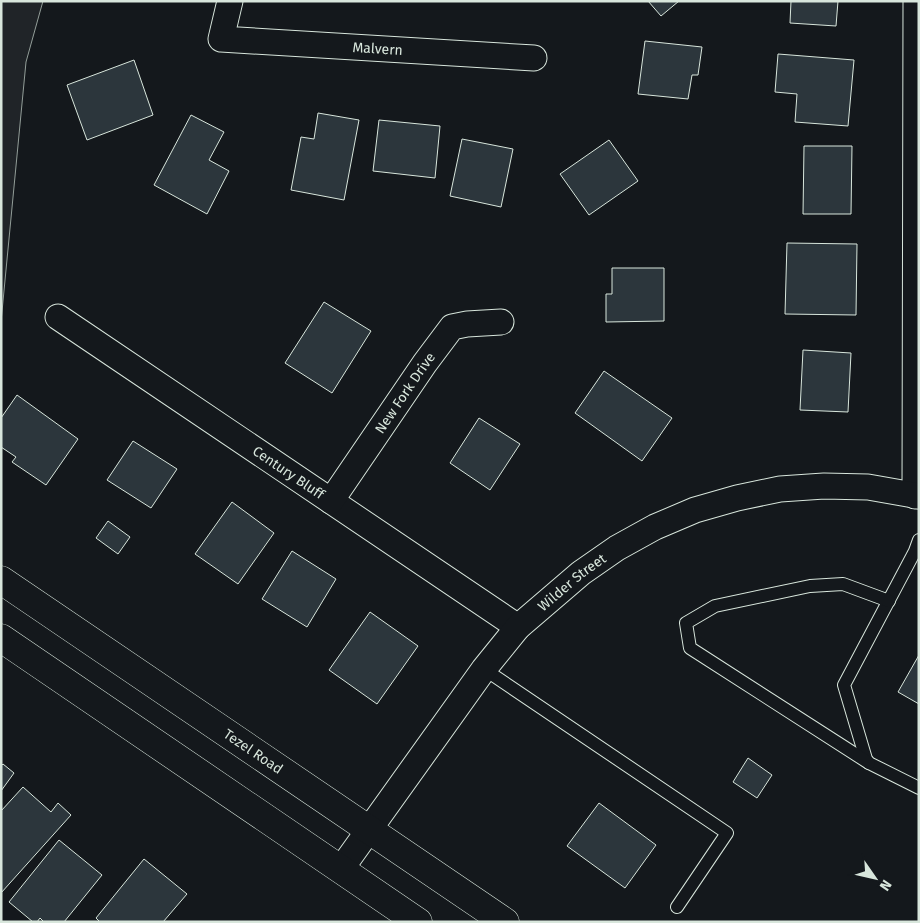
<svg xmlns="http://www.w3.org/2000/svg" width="920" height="923" font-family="'Fira Sans',sans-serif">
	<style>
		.green { fill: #202428; stroke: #939e99 }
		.building { fill: #2c363c; stroke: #d8e6dc }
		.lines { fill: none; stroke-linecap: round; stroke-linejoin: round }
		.service-casing { stroke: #d8e6dc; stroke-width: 14 }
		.minor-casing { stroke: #d8e6dc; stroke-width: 27 }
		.secondary-casing { stroke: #d8e6dc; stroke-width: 29 }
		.service { stroke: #14181c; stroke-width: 12 }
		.minor { stroke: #14181c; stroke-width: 25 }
		.secondary { stroke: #14181c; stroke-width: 28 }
		.labels { text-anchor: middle; stroke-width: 4; stroke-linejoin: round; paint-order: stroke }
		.street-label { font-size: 14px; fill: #d8e6dc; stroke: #14181c }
	</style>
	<rect width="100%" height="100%" fill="#14181c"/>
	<path class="green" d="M 1,1 L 43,1 L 26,62 L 1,322 Z"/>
	<g class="building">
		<path d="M 648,1 L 679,1 L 661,16 Z"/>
		<path d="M 791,1 L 838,1 L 836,26 L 790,23 Z"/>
		<path d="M 645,41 L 702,47 L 698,75 L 692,75 L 688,99 L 638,94 Z"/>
		<path d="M 778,54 L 854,60 L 848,126 L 795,122 L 797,94 L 775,92 Z"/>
		<path d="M 134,60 L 153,115 L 87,140 L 67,85 Z"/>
		<path d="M 318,113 L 359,120 L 344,200 L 291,190 L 301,137 L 314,139 Z"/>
		<path d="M 191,115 L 224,132 L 209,160 L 229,171 L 207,214 L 154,185 Z"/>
		<path d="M 379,120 L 440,126 L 435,178 L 373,171 Z"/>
		<path d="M 462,139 L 513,149 L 501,207 L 450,196 Z"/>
		<path d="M 609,140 L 638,181 L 589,215 L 560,174 Z"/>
		<path d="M 804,146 L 852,146 L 851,214 L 803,214 Z"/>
		<path d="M 787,243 L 857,244 L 856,315 L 785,314 Z"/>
		<path d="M 612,268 L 664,268 L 664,321 L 606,322 L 606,294 L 612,294 Z"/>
		<path d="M 324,302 L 371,331 L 332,393 L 285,363 Z"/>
		<path d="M 803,350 L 851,353 L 848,412 L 800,410 Z"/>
		<path d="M 604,371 L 672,418 L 642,461 L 575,413 Z"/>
		<path d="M 17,395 L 78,439 L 46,485 L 12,462 L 16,457 L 1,447 L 1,418 Z"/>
		<path d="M 479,418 L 520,444 L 490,490 L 450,463 Z"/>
		<path d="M 133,441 L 177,469 L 151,508 L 107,480 Z"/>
		<path d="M 232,502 L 274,533 L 238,584 L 195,554 Z"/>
		<path d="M 108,521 L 130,537 L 118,554 L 96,538 Z"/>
		<path d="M 292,551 L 336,579 L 307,627 L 262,599 Z"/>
		<path d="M 370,612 L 418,646 L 377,704 L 329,670 Z"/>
		<path d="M 919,655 L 919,704 L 898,692 Z"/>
		<path d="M 748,758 L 772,775 L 757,798 L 733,782 Z"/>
		<path d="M 3,764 L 14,773 L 1,791 L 1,766 Z"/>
		<path d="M 23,787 L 51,812 L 58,803 L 71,815 L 1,893 L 1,811 Z"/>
		<path d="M 599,803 L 656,845 L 625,888 L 567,846 Z"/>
		<path d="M 59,840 L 102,875 L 64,922 L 44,922 L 40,918 L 37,922 L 33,922 L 9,902 Z"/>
		<path d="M 144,859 L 187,894 L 163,922 L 100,922 L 96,918 Z"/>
	</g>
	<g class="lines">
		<defs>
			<g id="service">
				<path d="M 919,540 L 915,551 L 844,685 L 866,759 L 869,763 L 919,788"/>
				<path d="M 484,669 L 727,833 L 677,907"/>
				<path d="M 869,763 L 690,648 L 686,623 L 715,606 L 810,586 L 843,584 L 889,601"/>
			</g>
			<g id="minor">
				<path id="s1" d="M 230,1 L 221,39 L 534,58"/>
				<path id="s2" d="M 58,317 L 518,627"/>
				<path d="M 915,496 L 916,1"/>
				<path id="s3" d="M 331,501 L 425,363 L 452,327 L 467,324 L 501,322"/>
				<path id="s4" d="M 341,869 L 484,669 L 518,627 L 581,573 L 617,548 L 655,527 L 695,510 L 737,498 L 780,489 L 824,486 L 868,487 L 919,496"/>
			</g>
			<g id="secondary">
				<path id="s5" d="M 1,580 L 505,922"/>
				<path d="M 1,638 L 418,922"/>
			</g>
		</defs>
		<use href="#service" class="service-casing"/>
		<use href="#minor" class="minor-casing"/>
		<use href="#secondary" class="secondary-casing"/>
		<use href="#service" class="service"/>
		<use href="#minor" class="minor"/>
		<use href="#secondary" class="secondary"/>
	</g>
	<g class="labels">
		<g class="street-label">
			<text dy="5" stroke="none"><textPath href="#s1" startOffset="196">Malvern</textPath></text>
			<text dy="5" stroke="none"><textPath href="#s3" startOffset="131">New Fork Drive</textPath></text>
			<text dy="5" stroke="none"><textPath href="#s2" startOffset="278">Century Bluff</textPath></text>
			<text dy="5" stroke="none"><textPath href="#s4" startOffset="370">Wilder Street</textPath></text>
			<text dy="5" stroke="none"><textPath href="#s5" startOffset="305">Tezel Road</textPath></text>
		</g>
	</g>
	<rect width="920" height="923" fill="none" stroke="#d8e6dc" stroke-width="5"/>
	<g transform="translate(875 878) rotate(124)" stroke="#14181c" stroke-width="4" paint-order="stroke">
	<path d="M0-4L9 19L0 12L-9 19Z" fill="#d8e6dc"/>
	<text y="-8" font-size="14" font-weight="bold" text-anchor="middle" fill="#d8e6dc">N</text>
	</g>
</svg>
